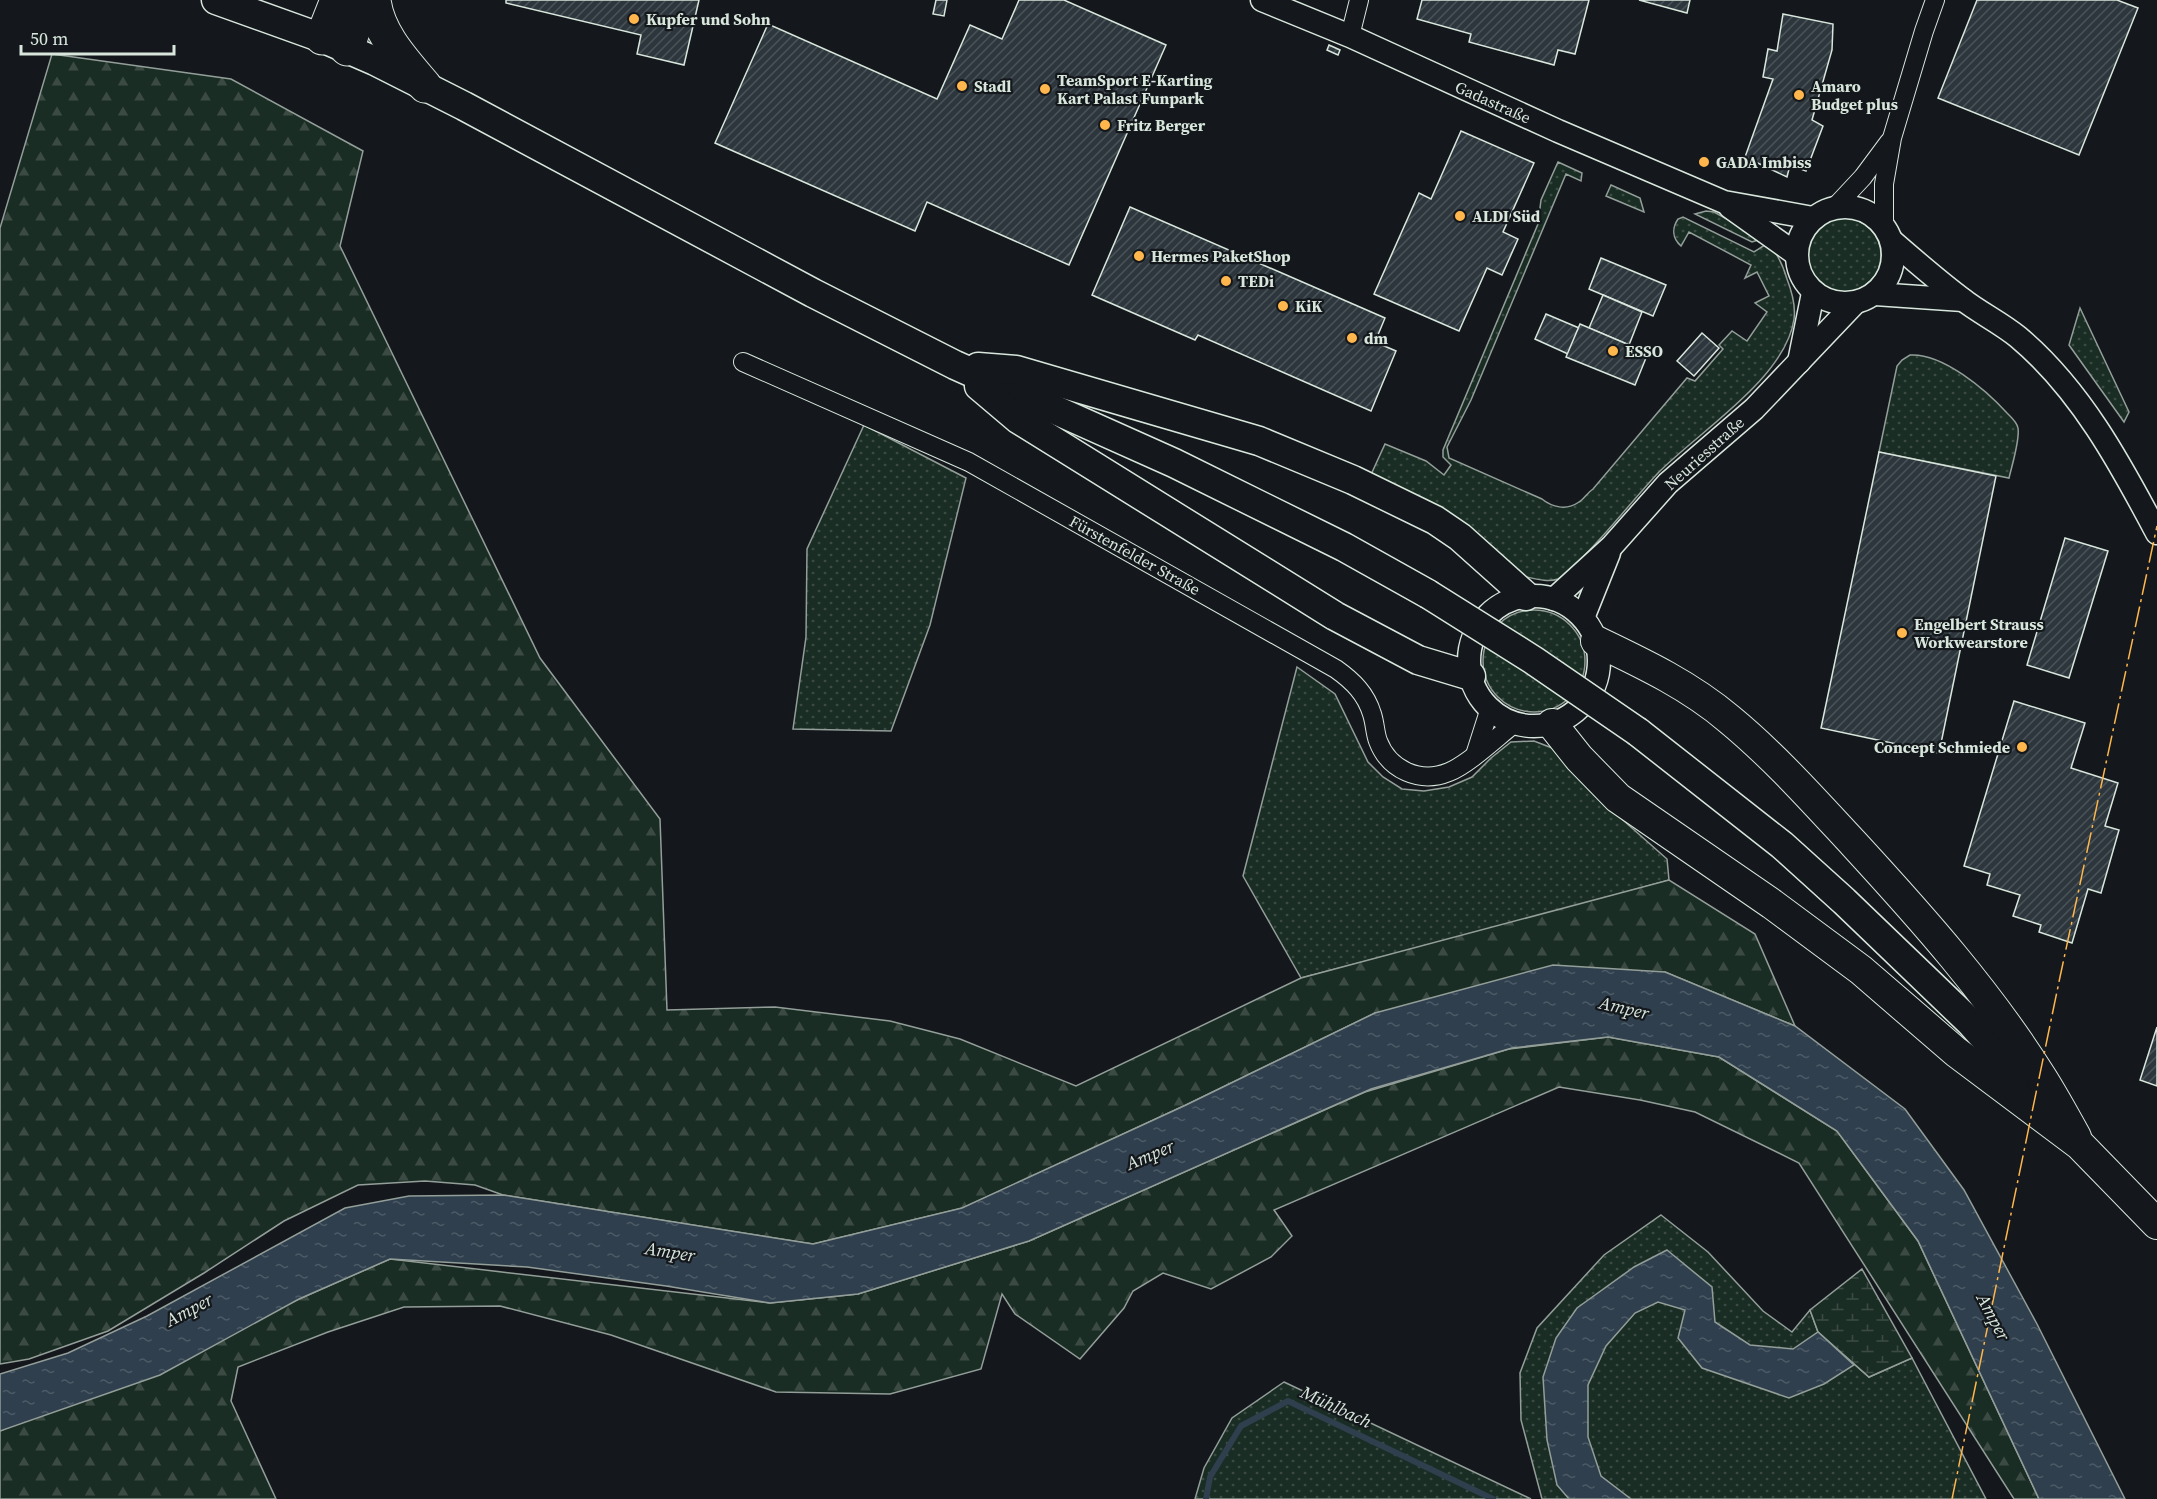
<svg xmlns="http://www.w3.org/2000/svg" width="2157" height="1499" font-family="'Source Serif 4',serif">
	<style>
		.grass { fill: url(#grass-dots); stroke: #939e99; stroke-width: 1.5 }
		.forest { fill: url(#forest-firs); stroke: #939e99; stroke-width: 1.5 }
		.wetland { fill: url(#wetland-marsh); stroke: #939e99; stroke-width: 1.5 }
		.water { fill: url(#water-ripples); stroke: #939e99; stroke-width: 1.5 }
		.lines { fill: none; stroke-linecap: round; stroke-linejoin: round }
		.stream { stroke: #2f3f4d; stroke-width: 6 }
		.building { fill: url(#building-hatch); stroke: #d8e6dc; stroke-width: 1.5 }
		.minor-casing { stroke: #d8e6dc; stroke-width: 20 }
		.tertiary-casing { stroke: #d8e6dc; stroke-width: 25 }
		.primary-casing { stroke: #d8e6dc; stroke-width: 31 }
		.trunk-casing { stroke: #d8e6dc; stroke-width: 32 }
		.motorway-casing { stroke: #d8e6dc; stroke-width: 35 }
		.minor { stroke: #14181c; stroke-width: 18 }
		.tertiary { stroke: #14181c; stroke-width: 22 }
		.primary { stroke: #14181c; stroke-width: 28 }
		.trunk { stroke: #14181c; stroke-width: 30 }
		.motorway { stroke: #14181c; stroke-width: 33 }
		.primary-bridge-casing { stroke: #d8e6dc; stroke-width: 31; stroke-linecap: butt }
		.primary-bridge { stroke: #14181c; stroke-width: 28 }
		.power { stroke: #ffb74d; stroke-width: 1.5; stroke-dasharray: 21 4.5 3 4.5; stroke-linecap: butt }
		.poi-dot { fill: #ffb74d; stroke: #14181c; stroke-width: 2 }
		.labels { text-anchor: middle; stroke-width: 4.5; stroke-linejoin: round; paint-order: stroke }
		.poi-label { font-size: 16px; font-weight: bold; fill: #d8e6dc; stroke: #14181c; text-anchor: start }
		.street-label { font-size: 16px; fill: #d8e6dc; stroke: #14181c }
		.water-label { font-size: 18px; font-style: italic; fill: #d8e6dc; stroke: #14181c }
	</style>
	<defs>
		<pattern id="grass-dots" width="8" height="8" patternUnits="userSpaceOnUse" patternTransform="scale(1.5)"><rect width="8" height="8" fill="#1a2d24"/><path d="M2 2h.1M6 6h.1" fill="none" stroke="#3b4b43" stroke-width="1.8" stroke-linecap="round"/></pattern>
		<pattern id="forest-firs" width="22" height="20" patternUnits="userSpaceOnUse" patternTransform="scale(1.5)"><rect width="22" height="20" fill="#1a2d24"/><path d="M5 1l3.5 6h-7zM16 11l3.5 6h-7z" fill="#3b4b43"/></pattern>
		<pattern id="wetland-marsh" width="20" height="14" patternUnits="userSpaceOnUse" patternTransform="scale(1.5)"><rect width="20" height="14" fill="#1a2d24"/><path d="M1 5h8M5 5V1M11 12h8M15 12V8" fill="none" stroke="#3b4b43"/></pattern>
		<pattern id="water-ripples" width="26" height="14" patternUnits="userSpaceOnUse" patternTransform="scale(1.5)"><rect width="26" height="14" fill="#2f3f4d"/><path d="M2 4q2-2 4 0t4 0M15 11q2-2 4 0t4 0" fill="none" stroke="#4c5b66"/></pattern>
		<pattern id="building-hatch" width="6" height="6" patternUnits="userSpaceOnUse" patternTransform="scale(1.5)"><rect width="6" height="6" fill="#2c363c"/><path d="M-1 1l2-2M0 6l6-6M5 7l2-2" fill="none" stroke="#4a5358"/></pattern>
	</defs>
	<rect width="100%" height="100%" fill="#14181c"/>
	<g class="grass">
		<path d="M 1558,162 L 1582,173 L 1581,181 L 1566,174 L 1471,400 L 1447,447 L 1449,458 L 1542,499 C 1552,507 1566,511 1579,502 C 1584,499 1587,493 1593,489 L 1687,378 L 1695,381 L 1723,349 L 1719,345 L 1732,331 L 1747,341 L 1767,312 L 1755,303 L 1769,296 L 1757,272 L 1745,278 L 1751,265 L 1689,232 L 1681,246 C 1672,238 1672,228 1678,219 L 1683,217 L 1754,252 L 1768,243 C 1778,254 1783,265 1787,279 C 1792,292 1796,305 1794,319 C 1786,378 1697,433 1658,473 C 1632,501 1609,531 1582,558 C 1575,565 1568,575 1558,579 C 1547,583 1533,578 1522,576 L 1369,479 L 1385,444 L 1426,461 L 1444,475 L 1451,465 L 1443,457 L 1443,450 L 1538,224 L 1541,200 Z"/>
		<path d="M 1611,185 L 1640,198 L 1644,212 L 1606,196 Z"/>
		<path d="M 1706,211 L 1714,212 L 1760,237 L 1758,240 L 1752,242 L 1695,214 Z"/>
		<circle cx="1844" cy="255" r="37"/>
		<path d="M 2080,308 L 2129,412 L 2124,422 L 2069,345 Z"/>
		<path d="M 1910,355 C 1943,353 1986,390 2007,413 C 2011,417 2017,422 2018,428 C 2020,440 2012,465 2009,478 L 1879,452 L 1897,366 L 1902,360 Z"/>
		<path d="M 864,425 L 966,478 L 930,625 L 891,731 L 793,729 L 806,637 L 807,549 Z"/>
		<circle cx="1534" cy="661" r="51"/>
		<path d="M 1297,667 L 1335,694 L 1368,762 L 1383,777 L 1402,789 L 1424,791 L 1449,787 L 1472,777 L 1491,758 L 1511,742 L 1534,741 L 1552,748 L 1597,797 L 1667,859 L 1669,880 L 1536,917 L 1301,978 L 1243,876 Z"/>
		<path d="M 1661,1215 L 1708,1252 L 1763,1311 L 1792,1332 L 1810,1310 L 1818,1332 L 1869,1377 L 1912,1358 L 1986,1499 L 1542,1499 L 1521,1420 L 1520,1373 L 1537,1328 L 1604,1255 Z"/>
		<path d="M 1284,1382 L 1531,1499 L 1195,1499 L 1204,1468 L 1232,1418 Z"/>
	</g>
	<g class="forest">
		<path d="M 52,54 L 231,79 L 363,151 L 340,246 L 540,658 L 660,819 L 667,1010 L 775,1007 L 890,1021 L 960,1039 L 1076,1086 L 1301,978 L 1669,880 L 1755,934 L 1795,1026 L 1665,972 L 1375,1013 L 1186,1105 L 963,1208 L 813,1244 L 503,1195 L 475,1185 L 425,1181 L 358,1185 L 284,1221 L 204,1273 L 108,1331 L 29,1359 L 0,1364 L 0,228 Z"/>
		<path d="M 1608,1037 L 1719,1057 L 1837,1131 L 1918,1241 L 2039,1499 L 2014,1499 L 1799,1163 L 1695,1112 L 1640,1100 L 1559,1087 L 1274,1210 L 1292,1236 L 1271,1257 L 1211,1289 L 1163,1273 L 1133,1291 L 1124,1308 L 1080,1359 L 1015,1314 L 1002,1294 L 981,1369 L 890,1394 L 776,1392 L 611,1335 L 500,1306 L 404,1307 L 328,1332 L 238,1367 L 231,1401 L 276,1499 L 0,1499 L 0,1431 L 390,1259 L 770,1303 L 858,1294 L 1029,1241 L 1365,1092 L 1509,1049 Z"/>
	</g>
	<path class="wetland" d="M 1862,1269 L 1912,1358 L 1869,1377 L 1818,1332 L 1810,1310 Z"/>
	<g class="water">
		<path d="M 1553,965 L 1665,972 L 1795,1026 L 1905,1109 L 1964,1190 L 2037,1324 L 2125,1499 L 2039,1499 L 1918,1241 L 1837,1131 L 1719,1057 L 1608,1037 L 1512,1048 L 1371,1089 L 1029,1241 L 858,1294 L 770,1303 L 666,1286 L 527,1267 L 390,1259 L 299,1299 L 160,1375 L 0,1431 L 0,1374 L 68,1353 L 147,1316 L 345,1208 L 409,1196 L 503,1195 L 813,1244 L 962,1208 L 1186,1105 L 1375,1013 Z"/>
		<path d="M 1667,1250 L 1712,1287 L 1715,1322 L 1750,1345 L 1793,1349 L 1818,1332 L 1854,1365 L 1824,1384 L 1789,1398 L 1702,1368 L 1678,1338 L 1685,1310 L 1658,1302 L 1635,1313 L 1606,1346 L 1588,1385 L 1588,1437 L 1601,1476 L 1631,1499 L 1569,1499 L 1557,1485 L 1547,1440 L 1543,1377 L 1556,1338 L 1577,1308 L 1634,1267 Z"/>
	</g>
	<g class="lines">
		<path class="stream" d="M 1206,1499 L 1210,1477 L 1241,1426 L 1288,1401 L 1493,1499"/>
	</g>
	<g class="building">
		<path d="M 506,0 L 699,0 L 684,65 L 637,54 L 641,35 L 506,3 Z"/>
		<path d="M 936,0 L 947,0 L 944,16 L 933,14 Z"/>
		<path d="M 1019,0 L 1064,0 L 1166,45 L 1069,265 L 927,202 L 915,231 L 715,143 L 768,24 L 937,99 L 970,25 L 1002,39 Z"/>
		<path d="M 1422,0 L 1589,0 L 1575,54 L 1558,50 L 1554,65 L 1469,42 L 1471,34 L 1417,19 Z"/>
		<path d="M 1639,0 L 1690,0 L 1687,13 Z"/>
		<path d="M 1977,0 L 2117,0 L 2138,8 L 2079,155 L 1938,98 Z"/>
		<path d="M 1783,14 L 1833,24 L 1832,50 L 1812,120 L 1823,126 L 1806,171 L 1790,165 L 1787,177 L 1745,157 L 1773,79 L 1763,77 L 1768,49 L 1777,51 Z"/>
		<path d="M 1329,45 L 1340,50 L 1338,55 L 1327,50 Z"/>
		<path d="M 1461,131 L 1534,163 L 1503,232 L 1518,239 L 1502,275 L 1487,268 L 1459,331 L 1374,294 L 1419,193 L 1431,199 Z"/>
		<path d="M 1130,207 L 1385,318 L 1375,342 L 1396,351 L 1371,411 L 1198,335 L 1195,340 L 1092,295 Z"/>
		<path d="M 1601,258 L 1666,285 L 1653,316 L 1589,289 Z"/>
		<path d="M 1603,295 L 1642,312 L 1629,345 L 1589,328 Z"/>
		<path d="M 1546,314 L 1579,328 L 1568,354 L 1535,339 Z"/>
		<path d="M 1580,324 L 1648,353 L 1635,385 L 1566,357 Z"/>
		<path d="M 1702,333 L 1719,348 L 1694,376 L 1677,361 Z"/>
		<path d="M 1879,452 L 1996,476 L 1939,753 L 1821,728 Z"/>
		<path d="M 2065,538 L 2108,551 L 2069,678 L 2027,665 Z"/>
		<path d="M 2014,701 L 2085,723 L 2071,768 L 2118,783 L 2105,826 L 2119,830 L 2101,893 L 2088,889 L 2072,943 L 2039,932 L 2041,925 L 2013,916 L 2020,895 L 1987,885 L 1990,874 L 1964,866 Z"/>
		<path d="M 2157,1027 L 2157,1086 L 2140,1080 Z"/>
	</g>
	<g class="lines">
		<defs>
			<g id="minor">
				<path d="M 1350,36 L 1359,0"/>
				<path d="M 1835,207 L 1863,177 L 1889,142"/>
				<path d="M 1884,226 L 1884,184 L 1892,138 L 1924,31 L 1935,0"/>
				<path d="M 743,362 L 969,462 L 1336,669 C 1353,681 1366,694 1372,714 C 1375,723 1375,733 1378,741 C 1389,770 1420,784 1449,772 C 1469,764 1497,737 1515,723"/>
				<path d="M 1475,755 L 1490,708"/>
			</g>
			<g id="tertiary">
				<path d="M 1262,0 L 1350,36 L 1558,131 L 1724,202 L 1813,218"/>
				<circle cx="1845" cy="255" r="48"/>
				<path d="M 1730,207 L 1796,254"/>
				<path d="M 1892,241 C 1915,261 1938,281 1962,299 C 1980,313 2001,323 2018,337 C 2080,389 2120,463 2157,533"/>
				<path d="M 1875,294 L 1963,300"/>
				<path d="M 1799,362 L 1813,293"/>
				<circle cx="1534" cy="661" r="65"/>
				<path d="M 1554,599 L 1612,546 L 1668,483 L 1754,409 L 1854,304"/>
				<path d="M 1583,618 L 1609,553"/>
			</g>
			<g id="primary">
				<path d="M 216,0 L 322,38 L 375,61 L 464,106 L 813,293 L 955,365 L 1174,463 L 1344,547 L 1428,594"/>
				<path d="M 978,367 L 1016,370 L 1259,441 L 1353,480 L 1435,520 L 1460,537 L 1526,596"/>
				<path d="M 979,386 L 1018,419 L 1335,616 L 1418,660 L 1471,676"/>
				<path d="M 1638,732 L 1782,845 L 1844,901 L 1970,1022 L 2055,1117"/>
			</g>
			<g id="trunk">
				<path d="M 1596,641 C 1642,663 1689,685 1729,719 C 1774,756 1814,801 1854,844 C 1922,918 1989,993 2042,1078 C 2054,1097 2065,1117 2076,1137"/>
				<path d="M 1552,724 L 1579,758 L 1618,798 L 1772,904 L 1861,970 L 1956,1052 L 2080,1145 L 2157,1224"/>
			</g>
			<g id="motorway">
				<path d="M 374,0 C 378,34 404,61 425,86"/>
				<path d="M 322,38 L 337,0"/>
				<path d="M 347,49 L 364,0"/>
			</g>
		</defs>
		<use href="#minor" class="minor-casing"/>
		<use href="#tertiary" class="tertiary-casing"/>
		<use href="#primary" class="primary-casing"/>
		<use href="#trunk" class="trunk-casing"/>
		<use href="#motorway" class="motorway-casing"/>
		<use href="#minor" class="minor"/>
		<use href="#tertiary" class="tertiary"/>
		<use href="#primary" class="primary"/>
		<use href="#trunk" class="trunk"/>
		<use href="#motorway" class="motorway"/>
		<defs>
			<path id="primary-bridge" d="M 1428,594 L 1533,660 L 1638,732"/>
		</defs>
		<use href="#primary-bridge" class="primary-bridge-casing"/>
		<use href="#primary-bridge" class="primary-bridge"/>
		<path class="power" d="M 1952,1499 L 2060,977 L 2157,526"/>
	</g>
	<g class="poi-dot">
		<circle cx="634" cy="19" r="6"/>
		<circle cx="962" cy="86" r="6"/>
		<circle cx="1045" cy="89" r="6"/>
		<circle cx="1799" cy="95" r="6"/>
		<circle cx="1105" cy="125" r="6"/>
		<circle cx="1704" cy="162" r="6"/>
		<circle cx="1460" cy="216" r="6"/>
		<circle cx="1139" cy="256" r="6"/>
		<circle cx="1226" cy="281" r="6"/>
		<circle cx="1283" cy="306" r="6"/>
		<circle cx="1352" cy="338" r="6"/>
		<circle cx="1613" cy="351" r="6"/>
		<circle cx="1902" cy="633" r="6"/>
		<circle cx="2022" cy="747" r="6"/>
	</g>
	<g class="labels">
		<g class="poi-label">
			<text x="646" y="25">Kupfer und Sohn</text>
			<text x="1057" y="86">TeamSport E-Karting<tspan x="1057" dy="18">Kart Palast Funpark</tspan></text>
			<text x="974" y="92">Stadl</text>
			<text x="1811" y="92">Amaro<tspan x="1811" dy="18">Budget plus</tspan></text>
			<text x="1117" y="131">Fritz Berger</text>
			<text x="1716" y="168">GADA Imbiss</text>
			<text x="1472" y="222">ALDI Süd</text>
			<text x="1151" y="262">Hermes PaketShop</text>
			<text x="1238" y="287">TEDi</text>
			<text x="1295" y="312">KiK</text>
			<text x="1364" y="344">dm</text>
			<text x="1625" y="357">ESSO</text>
			<text x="1914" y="630">Engelbert Strauss<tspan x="1914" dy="18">Workwearstore</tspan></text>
			<text x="2010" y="753" text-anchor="end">Concept Schmiede</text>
		</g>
		<g class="street-label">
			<text transform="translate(1493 102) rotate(24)" y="6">Gadastraße</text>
			<text transform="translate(1704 453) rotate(-42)" y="6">Neuriesstraße</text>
			<text transform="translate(1135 555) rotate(29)" y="6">Fürstenfelder Straße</text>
		</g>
		<g class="water-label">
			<text transform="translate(1624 1008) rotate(13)" y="6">Amper</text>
			<text transform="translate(1150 1155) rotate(-23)" y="6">Amper</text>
			<text transform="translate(670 1252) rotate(9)" y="6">Amper</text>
			<text transform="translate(189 1310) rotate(-28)" y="6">Amper</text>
			<text transform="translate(1993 1317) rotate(62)" y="6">Amper</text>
			<text transform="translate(1336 1407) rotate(25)" y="6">Mühlbach</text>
		</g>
	</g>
	<path d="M21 45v9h153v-9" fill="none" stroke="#d8e6dc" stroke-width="3"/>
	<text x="30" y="45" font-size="18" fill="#d8e6dc" stroke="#14181c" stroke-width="4.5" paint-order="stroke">50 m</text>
</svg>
